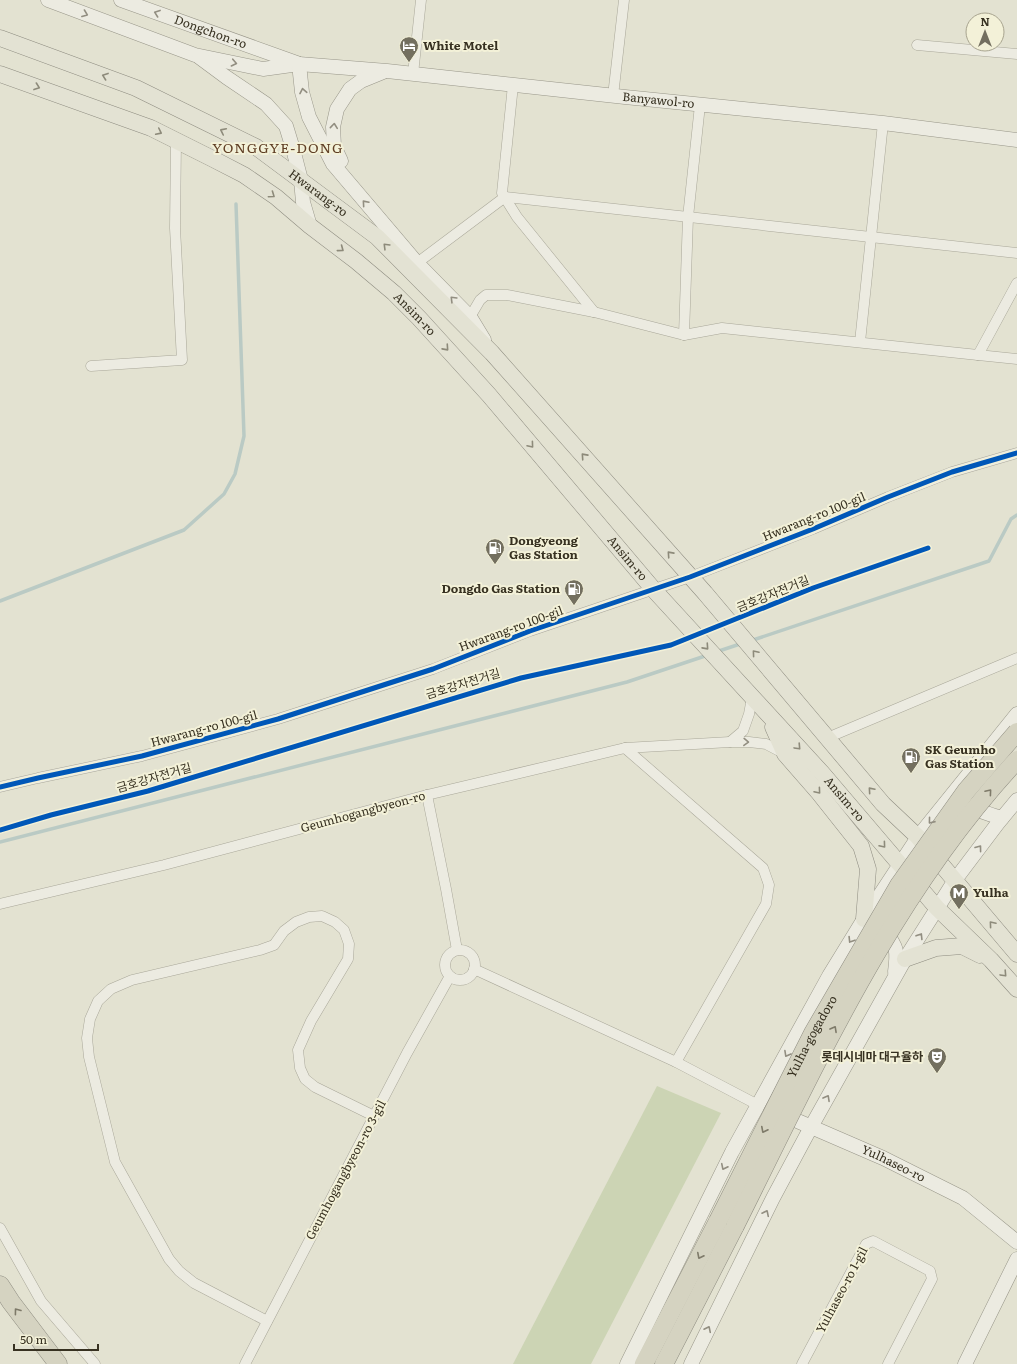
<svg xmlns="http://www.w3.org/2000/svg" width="1017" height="1364" font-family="Literata,'Noto Sans KR',serif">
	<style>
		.park { fill: #ccd4b4 }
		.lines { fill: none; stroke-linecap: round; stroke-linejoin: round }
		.stream { stroke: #bacac4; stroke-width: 3.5 }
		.street-casing { stroke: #a9a799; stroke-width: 11 }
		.secondary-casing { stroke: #989689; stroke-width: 15 }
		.primary-casing { stroke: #8e8c80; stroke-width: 17 }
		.highway-casing { stroke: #8e8c80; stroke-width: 19 }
		.street { stroke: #ecebe1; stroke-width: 10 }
		.secondary { stroke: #ecebe1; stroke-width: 14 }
		.primary { stroke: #e3e2d3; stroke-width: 16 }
		.highway { stroke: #d5d3c1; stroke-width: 18 }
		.highway-bridge-casing { stroke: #8e8c80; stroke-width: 19; stroke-linecap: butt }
		.highway-bridge { stroke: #d5d3c1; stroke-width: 18 }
		.cycleway-casing { stroke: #f3f1d8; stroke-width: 8 }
		.cycleway { stroke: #0057b8; stroke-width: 5 }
		.oneway { stroke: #928e81 }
		.oneway2 { stroke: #8d8a7a }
		.oneway3 { stroke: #7e7a69 }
		.labels { text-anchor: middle; stroke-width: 4; stroke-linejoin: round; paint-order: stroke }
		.street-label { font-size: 12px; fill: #373121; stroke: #f3f1d8 }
		.poi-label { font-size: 12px; font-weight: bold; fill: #373121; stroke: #f3f1d8; text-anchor: start }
		.quarter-label { font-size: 14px; letter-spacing: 1px; fill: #603f25; stroke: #f3f1d8 }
	</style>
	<rect width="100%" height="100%" fill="#e3e2d1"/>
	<path class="park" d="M 657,1086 L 721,1113 L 591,1364 L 513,1364 Z"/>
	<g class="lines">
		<g class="stream">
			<path d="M 0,601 L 184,530 L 224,494 L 235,474 L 244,436 L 236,204"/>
			<path d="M 750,641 L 989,561 L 1011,519 L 1017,515"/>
			<path d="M 716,652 L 743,643"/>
			<path d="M 0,842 L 627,682 L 708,655"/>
		</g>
		<defs>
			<g id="street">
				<path d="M 917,45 L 1017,54"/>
				<path d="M 413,74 L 421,0"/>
				<path d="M 513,85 L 502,193 L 517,217 L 594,312"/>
				<path d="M 613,96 L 624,0"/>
				<path d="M 417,263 L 505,197 L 1017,253"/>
				<path d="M 470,317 L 480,300 L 486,295 L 507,295 L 594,312 L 684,335 L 722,328 L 978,355 L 1017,283"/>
				<path d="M 684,335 L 688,217 L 700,105"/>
				<path d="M 860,342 L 883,123"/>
				<path d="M 978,355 L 1017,359"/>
				<path d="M 91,366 L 182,360 L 175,228 L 176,140"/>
				<path d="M 752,698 L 749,714 L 743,731 L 730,742 L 749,742 L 766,744 L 785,754"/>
				<path d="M 827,738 L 1017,658"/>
				<path d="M 625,748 L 763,868 L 769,885 L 766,904 L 676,1062"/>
				<path d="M 0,787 L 38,778 L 142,756 L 278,719 L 433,669 L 530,631 L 690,577 L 813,529 L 888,497 L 952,472 L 1017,453"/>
				<path d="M 427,795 L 446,889 L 457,950"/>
				<path d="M 0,904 L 164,865 L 427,795 L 625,748 L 730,742"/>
				<circle cx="460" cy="965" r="15"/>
				<path d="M 474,969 L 676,1062 L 758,1105"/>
				<path d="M 0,1228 L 41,1301 L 95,1364"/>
				<path d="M 267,1321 L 194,1283 L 179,1271 L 169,1259 L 115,1162 L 89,1057 L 87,1038 L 90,1019 L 98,1001 L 111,989 L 132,980 L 260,950 L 274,945 L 284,931 L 296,922 L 309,917 L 322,916 L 335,922 L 344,930 L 349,944 L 348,959 L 311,1021 L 298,1050 L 300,1068 L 305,1079 L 315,1087 L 374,1116"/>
				<path d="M 245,1364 L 407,1053 L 450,976"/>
				<path d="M 802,1364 L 866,1244 L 873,1241 L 930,1271 L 932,1279 L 888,1364"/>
			</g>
			<g id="secondary">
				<path id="s1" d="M 48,0 L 195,55 L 263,69 L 299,64 L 387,71 L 625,97 L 883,123 L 1017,140"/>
				<path id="s2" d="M 121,0 L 297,63"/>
				<path d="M 199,57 L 226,77 L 266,104 L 286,126 L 293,149 L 301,180 L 303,202 L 310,226"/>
				<path d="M 299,64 L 302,92 L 309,117 L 333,164 L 417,263 L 470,317 L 484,340"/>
				<path d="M 341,161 L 334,146 L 333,127 L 337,109 L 350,89 L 361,81 L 383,72"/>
				<path d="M 969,802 C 975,811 991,815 1002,818"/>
				<path d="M 882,928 L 884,929 C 897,948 898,949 895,972"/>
				<path id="s3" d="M 779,1113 L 883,1158 L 963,1198 L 1017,1242"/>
				<path d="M 627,1364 L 732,1152 L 829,976 L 864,919 L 918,837 L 1017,714"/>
				<path d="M 691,1364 L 773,1198 L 811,1127 L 905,959 L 955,880 L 998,823 L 1017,800"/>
				<path d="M 965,1364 L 1017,1259"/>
			</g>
			<g id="primary">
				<path id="s4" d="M 0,38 L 136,88 L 256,147 L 377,237 L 492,353 L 705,593 L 883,804 L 918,837 L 1017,954"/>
				<path id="s5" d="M 0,74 L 151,128 L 213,159 L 244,175 L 276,197 L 310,226 L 356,261 L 394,293 L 419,318 L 489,395 L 654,590 L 822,773 L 937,908 L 991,960 L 1017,989"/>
				<path d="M 773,727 L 785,754 L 819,793 L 861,846 L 868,869 L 864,919"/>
				<path d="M 905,959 L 936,948 L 962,946 L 980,955"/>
			</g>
			<g id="highway">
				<path d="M 0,1285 L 11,1302 L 58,1364"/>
				<path d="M 644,1364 L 718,1221"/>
				<path d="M 664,1364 L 735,1226"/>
			</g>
		</defs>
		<use href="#street" class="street-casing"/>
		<use href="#secondary" class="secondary-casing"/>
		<use href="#primary" class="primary-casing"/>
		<use href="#highway" class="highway-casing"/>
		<use href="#street" class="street"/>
		<use href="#secondary" class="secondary"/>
		<use href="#primary" class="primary"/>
		<use href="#highway" class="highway"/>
		<defs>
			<g id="highway-bridge">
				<path id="s6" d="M 718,1221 L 813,1033 L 899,885 L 966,791 L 1017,732"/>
				<path d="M 735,1226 C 816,1064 892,894 1017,760"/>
			</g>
		</defs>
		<use href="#highway-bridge" class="highway-bridge-casing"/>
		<use href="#highway-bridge" class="highway-bridge"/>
		<defs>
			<g id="cycleway">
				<path d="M 0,787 L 38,778 L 142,756 L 278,719 L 433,669 L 530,631 L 690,577 L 813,529 L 888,497 L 952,472 L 1017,453"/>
				<path d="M 0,830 L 51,815 L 148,791 L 521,678 L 671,645 L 813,588 L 928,548"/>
			</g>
		</defs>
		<use href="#cycleway" class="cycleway-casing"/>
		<use href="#cycleway" class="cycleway"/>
	</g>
	<defs><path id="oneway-chevron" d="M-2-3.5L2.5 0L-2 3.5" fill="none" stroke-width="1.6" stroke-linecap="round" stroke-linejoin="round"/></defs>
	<g class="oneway">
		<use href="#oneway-chevron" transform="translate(157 13) rotate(-160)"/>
		<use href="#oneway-chevron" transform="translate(85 14) rotate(21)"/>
		<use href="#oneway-chevron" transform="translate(234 63) rotate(12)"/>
		<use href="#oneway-chevron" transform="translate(303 91) rotate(-101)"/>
		<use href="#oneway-chevron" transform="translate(334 126) rotate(-84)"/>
		<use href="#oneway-chevron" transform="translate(365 203) rotate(-131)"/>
		<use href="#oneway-chevron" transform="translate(453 299) rotate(-135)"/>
		<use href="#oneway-chevron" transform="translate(746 742) rotate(2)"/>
		<use href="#oneway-chevron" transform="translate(931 821) rotate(129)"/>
		<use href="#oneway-chevron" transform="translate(979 848) rotate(-53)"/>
		<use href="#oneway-chevron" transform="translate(920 936) rotate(-58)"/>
		<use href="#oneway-chevron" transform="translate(851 940) rotate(122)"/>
		<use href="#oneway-chevron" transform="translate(787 1054) rotate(119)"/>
		<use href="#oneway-chevron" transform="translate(827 1098) rotate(-61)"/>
		<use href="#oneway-chevron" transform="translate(724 1167) rotate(116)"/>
		<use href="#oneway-chevron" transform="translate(766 1213) rotate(-64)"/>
		<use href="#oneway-chevron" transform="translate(708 1329) rotate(-64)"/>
	</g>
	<g class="oneway2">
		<use href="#oneway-chevron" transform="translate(105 76) rotate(-160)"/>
		<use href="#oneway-chevron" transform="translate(37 87) rotate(20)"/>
		<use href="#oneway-chevron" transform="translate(223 131) rotate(-154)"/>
		<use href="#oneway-chevron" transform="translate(159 132) rotate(26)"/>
		<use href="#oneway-chevron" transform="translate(272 195) rotate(35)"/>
		<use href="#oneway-chevron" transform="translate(386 246) rotate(-135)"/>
		<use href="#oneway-chevron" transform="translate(341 249) rotate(37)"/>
		<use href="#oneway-chevron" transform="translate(446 348) rotate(48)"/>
		<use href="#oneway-chevron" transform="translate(531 445) rotate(50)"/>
		<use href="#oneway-chevron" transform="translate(584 456) rotate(-132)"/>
		<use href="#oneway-chevron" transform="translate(670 554) rotate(-132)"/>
		<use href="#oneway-chevron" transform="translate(706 647) rotate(48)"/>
		<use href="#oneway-chevron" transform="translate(755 653) rotate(-130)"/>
		<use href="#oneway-chevron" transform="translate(798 747) rotate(47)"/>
		<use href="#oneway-chevron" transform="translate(871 790) rotate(-131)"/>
		<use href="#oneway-chevron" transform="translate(818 791) rotate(50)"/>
		<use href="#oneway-chevron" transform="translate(883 845) rotate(50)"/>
		<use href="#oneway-chevron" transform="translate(992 924) rotate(-130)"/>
		<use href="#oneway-chevron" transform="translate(1004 974) rotate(47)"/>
	</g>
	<g class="oneway3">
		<use href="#oneway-chevron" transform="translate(989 792) rotate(-50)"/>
		<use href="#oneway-chevron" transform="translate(834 1029) rotate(-61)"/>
		<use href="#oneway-chevron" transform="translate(764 1130) rotate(117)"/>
		<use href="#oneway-chevron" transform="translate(700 1256) rotate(117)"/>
		<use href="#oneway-chevron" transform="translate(17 1311) rotate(-127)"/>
	</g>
	<defs>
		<symbol id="hotel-pin" viewBox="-11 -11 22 30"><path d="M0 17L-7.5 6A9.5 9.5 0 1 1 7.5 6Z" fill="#736f5f" stroke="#f3f1d8"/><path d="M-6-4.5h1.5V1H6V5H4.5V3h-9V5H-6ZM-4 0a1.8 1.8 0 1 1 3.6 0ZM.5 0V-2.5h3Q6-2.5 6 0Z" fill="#fff"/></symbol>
		<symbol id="fuel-pin" viewBox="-11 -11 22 30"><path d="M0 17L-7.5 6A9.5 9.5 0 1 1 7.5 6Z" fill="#736f5f" stroke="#f3f1d8"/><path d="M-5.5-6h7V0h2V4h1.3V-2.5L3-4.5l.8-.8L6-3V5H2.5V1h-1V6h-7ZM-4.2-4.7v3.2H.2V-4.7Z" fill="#fff"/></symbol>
		<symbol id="metro-pin" viewBox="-11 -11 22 30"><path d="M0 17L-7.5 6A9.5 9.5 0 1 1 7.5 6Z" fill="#736f5f" stroke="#f3f1d8"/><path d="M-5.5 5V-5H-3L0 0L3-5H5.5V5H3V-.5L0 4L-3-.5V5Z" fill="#fff"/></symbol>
		<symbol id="theatre-pin" viewBox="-11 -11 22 30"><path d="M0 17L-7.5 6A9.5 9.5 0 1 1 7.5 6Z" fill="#736f5f" stroke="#f3f1d8"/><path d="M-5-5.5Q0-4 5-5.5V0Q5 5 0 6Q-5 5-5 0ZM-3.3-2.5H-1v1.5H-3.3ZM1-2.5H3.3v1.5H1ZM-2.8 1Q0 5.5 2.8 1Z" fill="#fff"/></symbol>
	</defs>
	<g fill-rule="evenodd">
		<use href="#hotel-pin" x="398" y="35" width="22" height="30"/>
		<use href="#fuel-pin" x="484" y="537" width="22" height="30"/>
		<use href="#fuel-pin" x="563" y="578" width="22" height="30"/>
		<use href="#fuel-pin" x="900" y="746" width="22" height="30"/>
		<use href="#metro-pin" x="948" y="882" width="22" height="30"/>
		<use href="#theatre-pin" x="926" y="1046" width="22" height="30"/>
	</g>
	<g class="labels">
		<g class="street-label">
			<text dy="4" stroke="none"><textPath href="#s2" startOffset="95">Dongchon-ro</textPath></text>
			<text dy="4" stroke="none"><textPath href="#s1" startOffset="624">Banyawol-ro</textPath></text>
			<text dy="4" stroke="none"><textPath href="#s4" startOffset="356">Hwarang-ro</textPath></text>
			<text dy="4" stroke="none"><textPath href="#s5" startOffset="485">Ansim-ro</textPath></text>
			<text transform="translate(814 517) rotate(-22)" y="4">Hwarang-ro 100-gil</text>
			<text dy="4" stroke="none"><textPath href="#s5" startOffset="809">Ansim-ro</textPath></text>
			<text transform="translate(773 594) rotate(-22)" y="4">금호강자전거길</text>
			<text transform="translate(511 629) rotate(-20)" y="4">Hwarang-ro 100-gil</text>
			<text transform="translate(463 684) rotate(-17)" y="4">금호강자전거길</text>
			<text transform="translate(204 729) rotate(-15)" y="4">Hwarang-ro 100-gil</text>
			<text transform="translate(154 778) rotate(-16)" y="4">금호강자전거길</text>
			<text dy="4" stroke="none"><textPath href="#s5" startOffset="1133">Ansim-ro</textPath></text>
			<text transform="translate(363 812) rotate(-15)" y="4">Geumhogangbyeon-ro</text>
			<text dy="4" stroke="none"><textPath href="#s6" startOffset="207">Yulha-gogadoro</textPath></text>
			<text dy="4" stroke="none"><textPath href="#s3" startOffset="125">Yulhaseo-ro</textPath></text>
			<text transform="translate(346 1170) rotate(-62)" y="4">Geumhogangbyeon-ro 3-gil</text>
			<text transform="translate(842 1290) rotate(-62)" y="4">Yulhaseo-ro 1-gil</text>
		</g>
		<g class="poi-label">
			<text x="423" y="50">White Motel</text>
			<text x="509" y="545">Dongyeong<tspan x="509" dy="14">Gas Station</tspan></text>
			<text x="560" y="593" text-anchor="end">Dongdo Gas Station</text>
			<text x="925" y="754">SK Geumho<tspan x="925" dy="14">Gas Station</tspan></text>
			<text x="973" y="897">Yulha</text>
			<text x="923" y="1061" text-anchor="end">롯데시네마 대구율하</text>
		</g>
		<g class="quarter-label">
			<text x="278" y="153">YONGGYE-DONG</text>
		</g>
	</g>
	<g transform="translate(985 32)"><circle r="19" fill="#f3f1d8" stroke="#a8a48f"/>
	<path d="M0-3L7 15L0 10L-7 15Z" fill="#736f5f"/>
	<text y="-6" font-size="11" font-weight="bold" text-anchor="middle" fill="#373121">N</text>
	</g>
	<path d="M14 1344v6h84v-6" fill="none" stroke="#373121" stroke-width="2"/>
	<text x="20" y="1344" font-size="12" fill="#373121" stroke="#f3f1d8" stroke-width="3" paint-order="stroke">50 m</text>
</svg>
